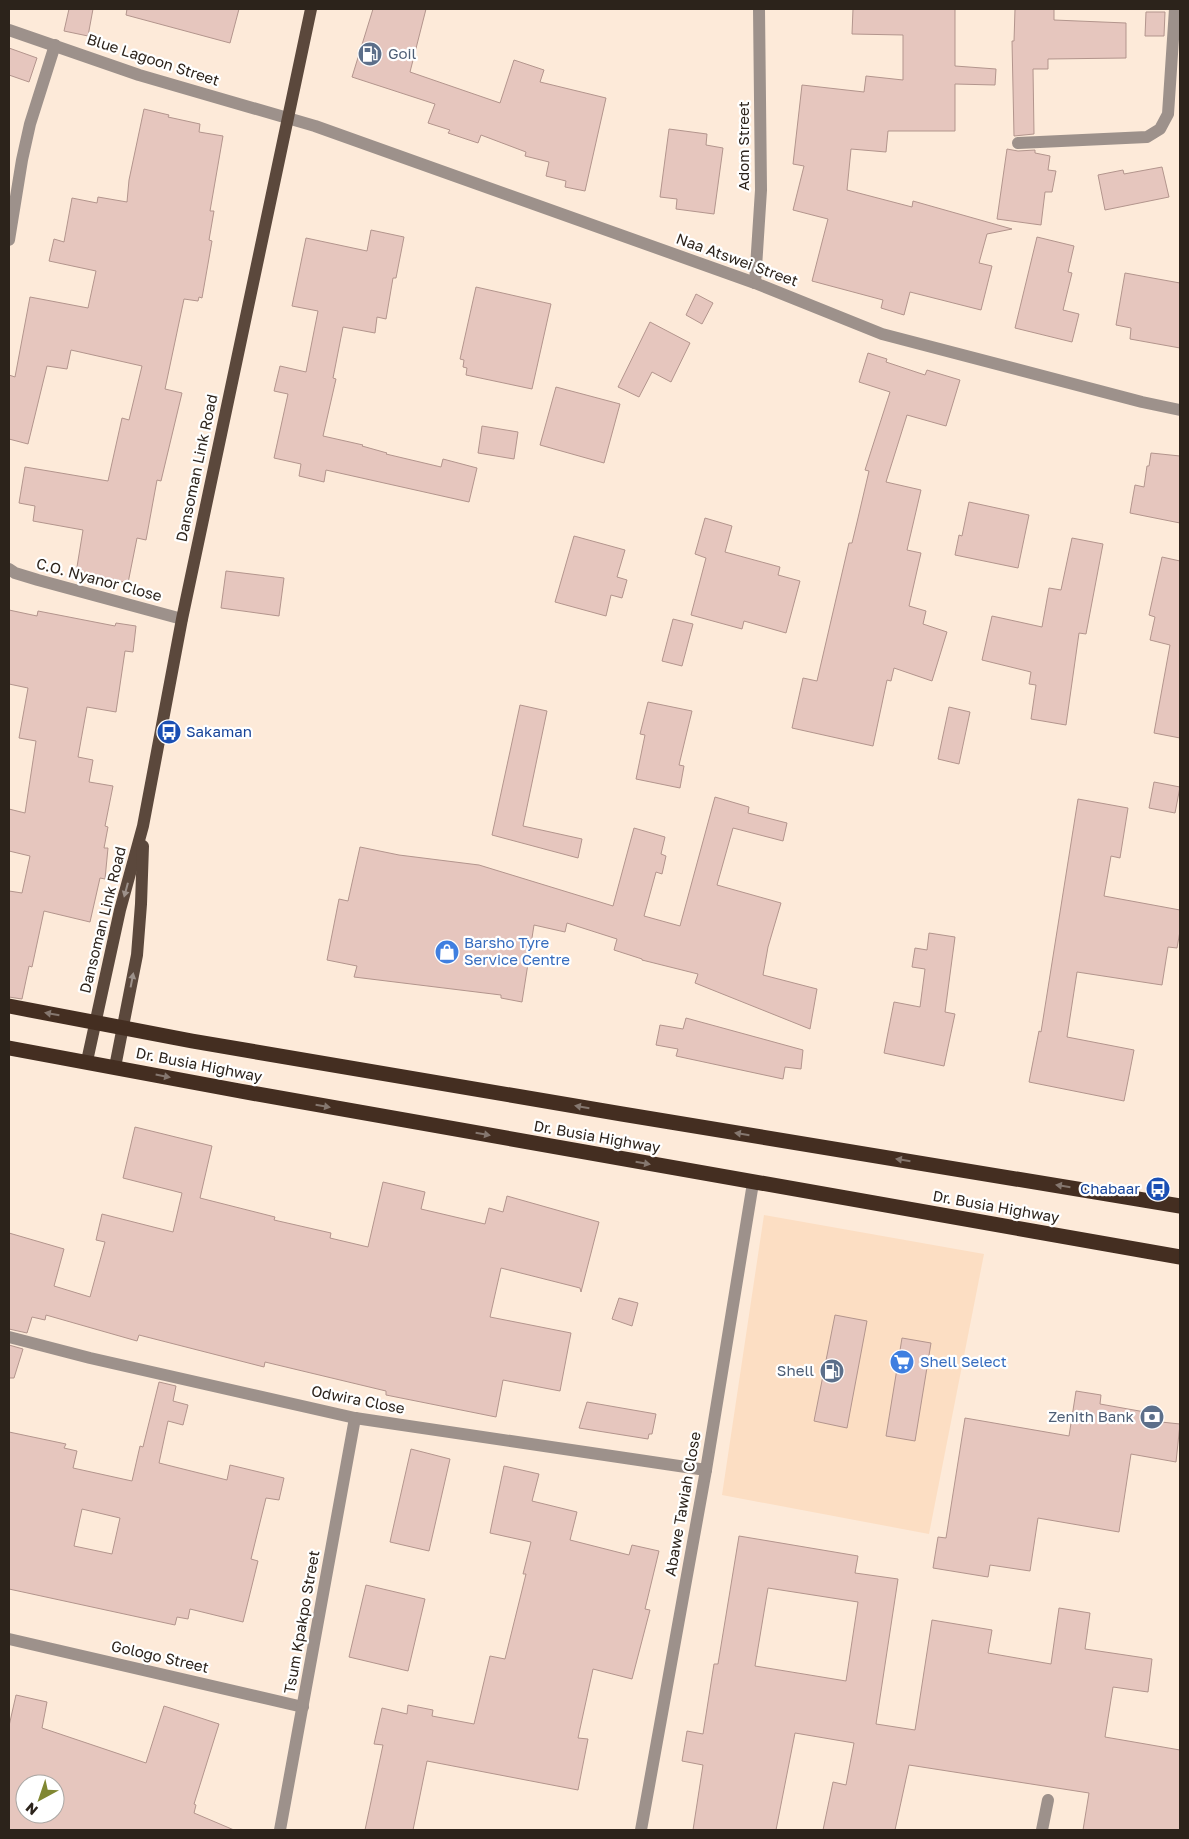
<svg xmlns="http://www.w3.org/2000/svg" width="1189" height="1839" font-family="'Golos Text',sans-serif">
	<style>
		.built { fill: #fcdec3 }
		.building { fill: #e6c6be; stroke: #b3958d; fill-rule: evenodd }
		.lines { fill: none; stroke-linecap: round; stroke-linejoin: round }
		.minor { stroke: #9d918b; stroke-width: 12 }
		.major { stroke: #5b483c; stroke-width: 12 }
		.highway { stroke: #442e21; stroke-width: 15 }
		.oneway { fill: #9d918a }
		.oneway2 { fill: #85776f }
		.labels { text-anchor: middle; stroke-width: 4.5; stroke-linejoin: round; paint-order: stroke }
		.service-label { font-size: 15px; fill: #4e5e75; stroke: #fff; text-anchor: end }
		.street-label { font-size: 15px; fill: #2c231b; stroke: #fff }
		.transit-label { font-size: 15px; fill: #164399; stroke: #fff; text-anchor: start }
		.shop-label { font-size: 15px; fill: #366cbe; stroke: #fff; text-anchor: start }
	</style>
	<rect width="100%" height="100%" fill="#fdead9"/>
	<path class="built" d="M 764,1215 L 984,1254 L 929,1534 L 722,1495 Z"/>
	<g class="building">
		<path d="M 69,9 L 93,9 L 88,36 L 64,31 Z"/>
		<path d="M 127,9 L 239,9 L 230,43 L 126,15 Z"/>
		<path d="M 373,9 L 426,9 L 410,72 L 500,103 L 514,60 L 544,70 L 540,82 L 606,98 L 585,191 L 565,187 L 566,181 L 546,176 L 549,162 L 525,156 L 526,152 L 481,135 L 478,143 L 448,133 L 450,130 L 428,123 L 435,104 L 352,77 Z"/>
		<path d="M 853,9 L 955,9 L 955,66 L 996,69 L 995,85 L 955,84 L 955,131 L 888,131 L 886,152 L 851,149 L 847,190 L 912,207 L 913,201 L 1012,229 L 987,234 L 979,263 L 992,266 L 981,310 L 910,292 L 904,315 L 881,308 L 883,300 L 812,281 L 828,219 L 793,210 L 804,166 L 793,164 L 802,85 L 864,92 L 866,76 L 903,80 L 903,35 L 852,34 Z"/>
		<path d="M 1015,9 L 1054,9 L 1054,20 L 1126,23 L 1126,58 L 1048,59 L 1048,69 L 1033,69 L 1034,134 L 1014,136 L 1012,41 L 1014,41 Z"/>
		<path d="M 1146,12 L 1165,12 L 1164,36 L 1145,36 Z"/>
		<path d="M 9,48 L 37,58 L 29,82 L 9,75 Z"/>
		<path d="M 144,109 L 169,115 L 168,117 L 200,124 L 199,132 L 223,136 L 210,211 L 214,211 L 209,240 L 212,241 L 202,298 L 199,297 L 198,301 L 184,299 L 165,389 L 182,393 L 161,481 L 157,480 L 146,540 L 137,538 L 128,583 L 76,573 L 83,530 L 33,521 L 35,506 L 19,503 L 25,467 L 108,481 L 122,418 L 129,420 L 142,366 L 71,350 L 67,369 L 47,366 L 28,444 L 9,439 L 9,375 L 15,377 L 30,297 L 88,308 L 96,271 L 49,261 L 54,239 L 64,242 L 72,198 L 97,203 L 98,197 L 127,202 L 129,180 Z"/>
		<path d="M 669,129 L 707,134 L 706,145 L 723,148 L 714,214 L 676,209 L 677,199 L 660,197 Z"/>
		<path d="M 1007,149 L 1018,151 L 1035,150 L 1035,153 L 1050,156 L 1048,170 L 1056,171 L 1052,192 L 1045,192 L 1041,225 L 997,219 Z"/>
		<path d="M 1162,167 L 1169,197 L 1105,210 L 1098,175 L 1123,170 L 1124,174 Z"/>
		<path d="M 371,230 L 404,237 L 396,278 L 393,278 L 386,319 L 377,317 L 375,333 L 343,327 L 333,378 L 336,379 L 323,436 L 363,445 L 362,446 L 387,453 L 386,454 L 441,467 L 443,459 L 477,468 L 469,502 L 326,470 L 324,482 L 299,476 L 301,464 L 274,458 L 288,394 L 274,391 L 280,366 L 306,372 L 318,311 L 292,306 L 306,238 L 367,251 Z"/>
		<path d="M 1037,237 L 1074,246 L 1068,272 L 1072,273 L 1063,310 L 1079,314 L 1072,342 L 1015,328 Z"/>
		<path d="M 1125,273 L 1180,283 L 1180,348 L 1130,339 L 1131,328 L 1116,325 Z"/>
		<path d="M 476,287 L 551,304 L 532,389 L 466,375 L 467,368 L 463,367 L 464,360 L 460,359 Z"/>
		<path d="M 696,294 L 713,303 L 702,324 L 686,315 Z"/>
		<path d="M 650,322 L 690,343 L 671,382 L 652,372 L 639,397 L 618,387 Z"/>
		<path d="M 868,353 L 887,359 L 886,362 L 925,375 L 927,370 L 960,380 L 946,426 L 907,415 L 886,482 L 921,490 L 907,550 L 921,553 L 909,606 L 926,611 L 923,624 L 947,632 L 932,681 L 894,668 L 891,681 L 887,680 L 873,746 L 792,728 L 803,678 L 817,681 L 849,543 L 852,543 L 858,518 L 869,471 L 865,470 L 890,392 L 859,382 Z"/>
		<path d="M 556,387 L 620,404 L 604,463 L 540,445 Z"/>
		<path d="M 482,426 L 518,432 L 514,459 L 478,453 Z"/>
		<path d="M 1151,453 L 1180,456 L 1180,523 L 1130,513 L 1135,485 L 1144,487 L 1147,466 L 1149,466 Z"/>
		<path d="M 969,502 L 1029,515 L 1018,568 L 955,555 L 959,535 L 962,536 Z"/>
		<path d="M 705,518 L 732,526 L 725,552 L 780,567 L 778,575 L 800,581 L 786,633 L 744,621 L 742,629 L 691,615 L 706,558 L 695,554 Z"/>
		<path d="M 574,536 L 625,550 L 617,577 L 627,580 L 622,598 L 611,595 L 606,616 L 555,602 Z"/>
		<path d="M 1072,538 L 1103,544 L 1086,634 L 1079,633 L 1066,725 L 1031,719 L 1036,685 L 1029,684 L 1031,672 L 982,660 L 992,616 L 1042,627 L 1049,588 L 1061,590 Z"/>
		<path d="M 1162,557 L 1180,561 L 1180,738 L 1154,733 L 1170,645 L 1150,640 L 1155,617 L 1149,615 Z"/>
		<path d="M 226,571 L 284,578 L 279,616 L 221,608 Z"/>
		<path d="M 9,610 L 37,616 L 38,611 L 115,626 L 116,623 L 136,626 L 133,652 L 125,651 L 116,712 L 87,707 L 78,757 L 93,760 L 89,782 L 113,786 L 105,826 L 108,827 L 104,848 L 108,848 L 105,879 L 100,878 L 90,922 L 44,911 L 32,967 L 29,966 L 22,999 L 9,997 L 9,891 L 22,893 L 30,856 L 9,851 L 9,809 L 25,813 L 36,741 L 19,738 L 28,688 L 9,684 Z"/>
		<path d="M 673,619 L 693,624 L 682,666 L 662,661 Z"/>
		<path d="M 648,702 L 692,711 L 679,765 L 684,766 L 680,788 L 636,779 L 645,735 L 640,734 Z"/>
		<path d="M 520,705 L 547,711 L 523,826 L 582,839 L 578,858 L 492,835 Z"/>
		<path d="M 949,707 L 970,712 L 959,764 L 938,759 Z"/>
		<path d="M 1154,782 L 1180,787 L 1175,813 L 1149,808 Z"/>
		<path d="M 715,797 L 749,807 L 748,813 L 787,823 L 783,841 L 733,828 L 717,885 L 781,903 L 768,947 L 763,975 L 817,989 L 810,1029 L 695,983 L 698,974 L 642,960 L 642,959 L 614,950 L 617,939 L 567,923 L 565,932 L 534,925 L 522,1002 L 501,998 L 501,995 L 354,977 L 357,966 L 327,960 L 339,899 L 348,901 L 360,847 L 399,855 L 479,865 L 613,906 L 634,828 L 665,837 L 661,854 L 666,856 L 662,874 L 656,872 L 644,916 L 680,926 Z"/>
		<path d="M 1078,799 L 1128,808 L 1120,858 L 1111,856 L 1104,896 L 1180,910 L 1180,931 L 1177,948 L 1168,947 L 1162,985 L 1077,972 L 1067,1037 L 1134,1050 L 1124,1101 L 1029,1082 L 1039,1031 L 1041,1032 Z"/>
		<path d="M 929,933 L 955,937 L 945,1012 L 955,1014 L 944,1066 L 884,1053 L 894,1002 L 920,1007 L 925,969 L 912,967 L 915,948 L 927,950 Z"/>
		<path d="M 686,1018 L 803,1050 L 801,1069 L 785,1067 L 783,1079 L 676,1056 L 678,1049 L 656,1045 L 660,1025 L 683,1029 Z"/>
		<path d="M 135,1127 L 212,1146 L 200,1198 L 275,1217 L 274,1220 L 331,1233 L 330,1238 L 368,1247 L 383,1182 L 425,1192 L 421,1209 L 485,1224 L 489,1208 L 503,1212 L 507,1196 L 599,1222 L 581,1292 L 580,1288 L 501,1268 L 490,1317 L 571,1333 L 560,1391 L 503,1380 L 496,1417 L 386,1395 L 386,1391 L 265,1362 L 264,1367 L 139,1335 L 137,1341 L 46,1315 L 45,1320 L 32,1317 L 27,1333 L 9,1329 L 9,1233 L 64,1249 L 54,1286 L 90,1297 L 105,1242 L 96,1240 L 102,1214 L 173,1232 L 182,1193 L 123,1178 Z"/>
		<path d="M 619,1298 L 638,1303 L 632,1326 L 612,1319 Z"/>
		<path d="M 835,1315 L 867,1321 L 847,1428 L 814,1421 Z"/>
		<path d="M 902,1338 L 931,1343 L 915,1441 L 886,1436 Z"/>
		<path d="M 9,1345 L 23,1349 L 14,1378 L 9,1378 Z"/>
		<path d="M 159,1382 L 176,1386 L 173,1401 L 188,1405 L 183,1425 L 168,1421 L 159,1463 L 227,1480 L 230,1465 L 284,1478 L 279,1500 L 266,1498 L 251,1559 L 258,1561 L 243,1622 L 190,1609 L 188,1619 L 177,1617 L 175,1625 L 9,1589 L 9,1432 L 66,1444 L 64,1448 L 77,1451 L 73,1468 L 132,1481 L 140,1446 L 143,1447 ZM 82,1509 L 120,1518 L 112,1554 L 74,1546 Z"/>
		<path d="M 1076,1391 L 1101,1395 L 1100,1404 L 1162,1415 L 1161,1422 L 1180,1424 L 1176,1462 L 1131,1454 L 1119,1532 L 1038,1518 L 1030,1571 L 990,1565 L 988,1577 L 933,1568 L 938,1537 L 946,1538 L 965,1418 L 1069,1436 Z"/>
		<path d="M 587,1402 L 656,1414 L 652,1434 L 649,1434 L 648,1439 L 579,1428 Z"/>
		<path d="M 411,1449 L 450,1459 L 429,1551 L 390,1542 Z"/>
		<path d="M 504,1466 L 539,1474 L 532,1501 L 577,1512 L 570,1540 L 629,1555 L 632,1545 L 659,1551 L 645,1609 L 650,1610 L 632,1679 L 593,1669 L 578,1738 L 588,1739 L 578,1790 L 427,1761 L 413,1830 L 365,1830 L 383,1745 L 374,1744 L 382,1708 L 407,1714 L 408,1705 L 433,1710 L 432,1716 L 474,1724 L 490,1656 L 505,1659 L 526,1574 L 523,1574 L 531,1542 L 490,1533 Z"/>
		<path d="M 739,1536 L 858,1556 L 855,1573 L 898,1579 L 876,1724 L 915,1730 L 932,1620 L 992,1630 L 988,1653 L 1051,1664 L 1059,1608 L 1090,1613 L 1085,1649 L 1152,1659 L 1148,1692 L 1113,1687 L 1105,1737 L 1180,1750 L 1180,1830 L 1083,1830 L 1089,1793 L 909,1765 L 895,1830 L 823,1830 L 833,1782 L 846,1785 L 854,1743 L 795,1733 L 776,1830 L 693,1830 L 703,1765 L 682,1761 L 687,1731 L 703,1734 L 714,1664 L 718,1664 ZM 768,1588 L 858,1602 L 846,1681 L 755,1666 Z"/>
		<path d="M 366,1585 L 425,1599 L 408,1671 L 349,1657 Z"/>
		<path d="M 16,1695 L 47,1702 L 42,1728 L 146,1763 L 164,1706 L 219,1724 L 194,1804 L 196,1805 L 194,1813 L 234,1830 L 9,1830 L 9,1726 ZM 25,1784 L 55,1784 L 55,1814 L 25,1814 Z"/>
	</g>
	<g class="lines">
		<g class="minor">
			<path d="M 9,30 L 139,75 L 315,126 L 755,283 L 882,334 L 1142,402 L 1180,410"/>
			<path d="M 1018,143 L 1147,137 L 1160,129 L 1168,114 L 1175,9"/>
			<path d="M 9,240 L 22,160 L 30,124 L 55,45"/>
			<path d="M 755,283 L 761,190 L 759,9"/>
			<path d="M 9,569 L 15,573 L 38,580 L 182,619"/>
			<path d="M 9,1337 L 90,1358 L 355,1418 L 706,1470"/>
			<path d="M 9,1639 L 303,1707"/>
			<path d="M 280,1830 L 355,1418"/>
			<path d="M 641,1830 L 706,1470 L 753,1183"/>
			<path d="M 1042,1830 L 1048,1800"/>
		</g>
		<g class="major">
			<path d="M 87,1061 L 120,910 L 143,826 L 182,619 L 311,9"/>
			<path d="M 115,1067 L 137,955 L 141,904 L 143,846"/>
		</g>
		<g class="highway">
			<path d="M 9,1006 L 192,1041 L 622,1114 L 1180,1206"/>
			<path d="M 9,1048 L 240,1091 L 1180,1257"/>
		</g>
	</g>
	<defs><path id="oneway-solid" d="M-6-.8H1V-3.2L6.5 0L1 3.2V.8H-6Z" transform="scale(1.25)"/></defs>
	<g class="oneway">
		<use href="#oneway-solid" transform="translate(126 890) rotate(105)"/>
		<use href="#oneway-solid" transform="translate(132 980) rotate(-79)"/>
	</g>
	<g class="oneway2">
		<use href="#oneway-solid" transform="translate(52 1014) rotate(-170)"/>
		<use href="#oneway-solid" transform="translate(163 1076) rotate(11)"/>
		<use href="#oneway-solid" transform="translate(323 1106) rotate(10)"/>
		<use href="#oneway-solid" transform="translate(582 1107) rotate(-170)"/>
		<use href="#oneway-solid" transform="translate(483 1134) rotate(10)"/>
		<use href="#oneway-solid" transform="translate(742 1134) rotate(-171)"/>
		<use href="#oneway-solid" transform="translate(903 1160) rotate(-171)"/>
		<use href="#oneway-solid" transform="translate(643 1163) rotate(10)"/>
		<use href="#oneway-solid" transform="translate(1063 1186) rotate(-171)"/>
	</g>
	<defs>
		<symbol id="fuel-disc" viewBox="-11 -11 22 22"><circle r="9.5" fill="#5c6f8a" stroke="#fff"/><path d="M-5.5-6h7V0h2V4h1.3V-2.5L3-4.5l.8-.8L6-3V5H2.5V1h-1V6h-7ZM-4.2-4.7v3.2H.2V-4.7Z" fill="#fff"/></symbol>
		<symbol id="bus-disc" viewBox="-11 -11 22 22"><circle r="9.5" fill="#1a4fb4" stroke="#fff"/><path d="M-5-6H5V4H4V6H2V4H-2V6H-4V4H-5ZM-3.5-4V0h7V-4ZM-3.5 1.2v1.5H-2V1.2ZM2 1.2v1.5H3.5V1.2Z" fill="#fff"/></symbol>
		<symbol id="shop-disc" viewBox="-11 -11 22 22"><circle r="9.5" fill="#3f7fe0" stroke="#fff"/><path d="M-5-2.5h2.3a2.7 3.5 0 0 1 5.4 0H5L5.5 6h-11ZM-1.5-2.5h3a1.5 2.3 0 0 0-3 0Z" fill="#fff"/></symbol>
		<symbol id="supermarket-disc" viewBox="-11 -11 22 22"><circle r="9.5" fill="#3f7fe0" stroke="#fff"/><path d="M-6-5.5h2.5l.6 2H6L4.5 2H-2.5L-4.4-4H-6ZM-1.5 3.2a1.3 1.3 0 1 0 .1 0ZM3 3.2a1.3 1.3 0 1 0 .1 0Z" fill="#fff"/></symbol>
		<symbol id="bank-disc" viewBox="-11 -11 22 22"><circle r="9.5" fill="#5c6f8a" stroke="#fff"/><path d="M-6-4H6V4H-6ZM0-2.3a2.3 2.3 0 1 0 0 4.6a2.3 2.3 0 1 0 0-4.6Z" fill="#fff"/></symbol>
	</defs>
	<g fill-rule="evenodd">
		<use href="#fuel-disc" x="356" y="40" width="28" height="28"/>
		<use href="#bus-disc" x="155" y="718" width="28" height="28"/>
		<use href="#shop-disc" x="433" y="938" width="28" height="28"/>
		<use href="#bus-disc" x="1144" y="1175" width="28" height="28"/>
		<use href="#supermarket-disc" x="888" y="1348" width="28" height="28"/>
		<use href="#fuel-disc" x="818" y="1357" width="28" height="28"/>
		<use href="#bank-disc" x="1138" y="1403" width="28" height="28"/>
	</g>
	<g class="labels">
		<g class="service-label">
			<text x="388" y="59" text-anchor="start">Goil</text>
			<text x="814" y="1376">Shell</text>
			<text x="1134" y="1422">Zenith Bank</text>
		</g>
		<g class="street-label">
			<text transform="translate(153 60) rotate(18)" y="5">Blue Lagoon Street</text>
			<text transform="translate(744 146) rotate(-90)" y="5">Adom Street</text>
			<text transform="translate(737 260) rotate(20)" y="5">Naa Atswei Street</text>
			<text transform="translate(197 468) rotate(-78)" y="5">Dansoman Link Road</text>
			<text transform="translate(99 580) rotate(15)" y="5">C.O. Nyanor Close</text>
			<text transform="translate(103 920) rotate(-76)" y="5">Dansoman Link Road</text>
			<text transform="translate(199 1065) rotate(11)" y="5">Dr. Busia Highway</text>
			<text transform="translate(597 1137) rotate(10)" y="5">Dr. Busia Highway</text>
			<text transform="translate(996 1207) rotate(10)" y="5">Dr. Busia Highway</text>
			<text transform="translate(358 1400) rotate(11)" y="5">Odwira Close</text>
			<text transform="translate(683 1504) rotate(-80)" y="5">Abawe Tawiah Close</text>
			<text transform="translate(302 1622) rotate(-80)" y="5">Tsum Kpakpo Street</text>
			<text transform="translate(160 1657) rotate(13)" y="5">Gologo Street</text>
		</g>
		<g class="transit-label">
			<text x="186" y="737">Sakaman</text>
			<text x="1140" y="1194" text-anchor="end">Chabaar</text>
		</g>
		<g class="shop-label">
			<text x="464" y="948">Barsho Tyre<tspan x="464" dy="17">Service Centre</tspan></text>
			<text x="920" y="1367">Shell Select</text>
		</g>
	</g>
	<rect width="1189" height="1839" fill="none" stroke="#2c231b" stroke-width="20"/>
	<g transform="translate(40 1799) rotate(220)"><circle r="24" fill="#ffffff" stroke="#aba7a4"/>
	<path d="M0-4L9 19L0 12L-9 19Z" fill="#808732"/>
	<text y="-8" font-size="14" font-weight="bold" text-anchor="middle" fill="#2c231b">N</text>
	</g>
</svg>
